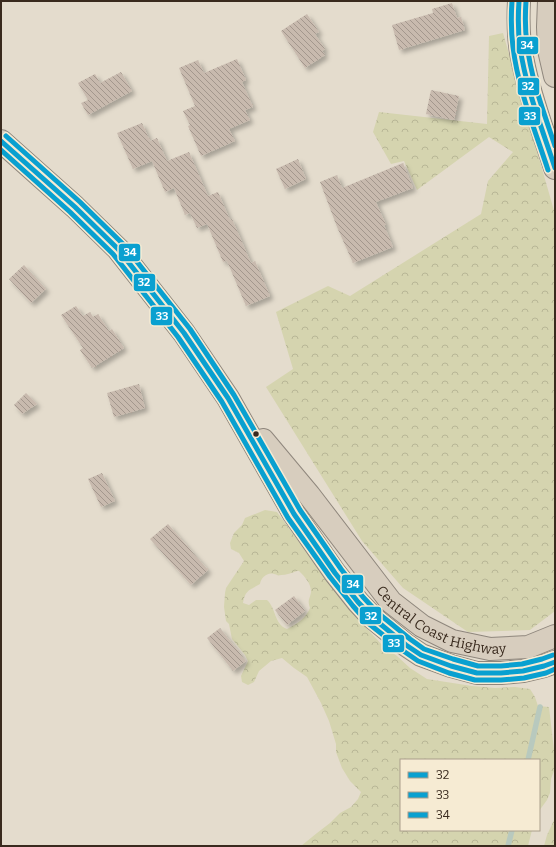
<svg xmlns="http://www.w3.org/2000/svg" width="556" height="847" font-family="Bitter,serif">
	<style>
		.forest { fill: url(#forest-crowns); fill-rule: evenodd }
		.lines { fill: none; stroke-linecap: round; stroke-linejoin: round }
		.stream { stroke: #b8c9be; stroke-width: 5.5 }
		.building { fill: url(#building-back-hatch); filter: url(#shadow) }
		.highway-casing { stroke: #8f877d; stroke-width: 24 }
		.highway { stroke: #d7cdbe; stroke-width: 22 }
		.bus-1-casing { stroke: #f6ebd3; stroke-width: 8 }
		.bus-2-casing { stroke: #f6ebd3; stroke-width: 8 }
		.bus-3-casing { stroke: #f6ebd3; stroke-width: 8 }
		.bus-1 { stroke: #09a0d0; stroke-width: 5 }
		.bus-2 { stroke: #09a0d0; stroke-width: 5 }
		.bus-3 { stroke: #09a0d0; stroke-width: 5 }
		.bus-dot { fill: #392a1e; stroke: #f6ebd3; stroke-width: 1.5 }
		.labels { text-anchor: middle; stroke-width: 3; stroke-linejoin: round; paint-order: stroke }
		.street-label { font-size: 14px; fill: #392a1e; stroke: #f6ebd3 }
		.line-badge { stroke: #f6ebd3; stroke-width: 1.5 }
		.badge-label { font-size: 11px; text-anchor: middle; font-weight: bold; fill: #fff }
	</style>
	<defs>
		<pattern id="forest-crowns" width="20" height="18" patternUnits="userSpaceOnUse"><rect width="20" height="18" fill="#d5d4af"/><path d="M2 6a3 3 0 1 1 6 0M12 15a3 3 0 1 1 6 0" fill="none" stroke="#b8b696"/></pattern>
		<pattern id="building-back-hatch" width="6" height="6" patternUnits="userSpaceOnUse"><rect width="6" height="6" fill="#c8baae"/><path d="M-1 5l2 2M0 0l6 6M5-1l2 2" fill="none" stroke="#a3978d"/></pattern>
		<filter id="shadow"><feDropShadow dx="3.5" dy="3.5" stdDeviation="2" flood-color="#0004"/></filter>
	</defs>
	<rect width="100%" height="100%" fill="#e4dccd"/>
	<g class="forest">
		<path d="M 503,33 L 555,214 L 555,611 L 530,630 L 468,632 L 403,588 L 362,541 L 266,387 L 293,369 L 276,312 L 328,286 L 350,296 L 481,214 L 488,181 L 513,152 L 489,137 L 417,190 L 404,161 L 391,164 L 373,132 L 379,112 L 487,124 L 489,36 Z"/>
		<path d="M 265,510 L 277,512 L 347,607 L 383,646 L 397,656 L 410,668 L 427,679 L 472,686 L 495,688 L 515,687 L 530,689 L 535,697 L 538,706 L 549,707 L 555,759 L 555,768 L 551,779 L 550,793 L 547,800 L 539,811 L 539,760 L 401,760 L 401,830 L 532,830 L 528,846 L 301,846 L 317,833 L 330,823 L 340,813 L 351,807 L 358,799 L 361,792 L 350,781 L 342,768 L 336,752 L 336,744 L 329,721 L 321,703 L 307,677 L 294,668 L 282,658 L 271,661 L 259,671 L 254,682 L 248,685 L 242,682 L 241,676 L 248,661 L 245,655 L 232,639 L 229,624 L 226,621 L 224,607 L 225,593 L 226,588 L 244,561 L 239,553 L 231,549 L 230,543 L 234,533 L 242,525 L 245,518 ZM 297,571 L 299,571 C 305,577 311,583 311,592 C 310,599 307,600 310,608 C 306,618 297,624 287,629 C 274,624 276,608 267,600 L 256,600 L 249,605 L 243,603 C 245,590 250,590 260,584 C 261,578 267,572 274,574 C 279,575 276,576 281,575 C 286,575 292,573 297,571 Z"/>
		<path d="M 555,818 L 555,846 L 544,846 L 547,835 Z"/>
	</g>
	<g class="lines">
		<g class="stream">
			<path d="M 528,760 L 540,707"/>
			<path d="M 508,846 L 512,830"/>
		</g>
	</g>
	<g class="building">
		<path d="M 452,3 L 457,18 L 461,17 L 465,30 L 399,50 L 392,25 L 433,13 L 432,9 Z"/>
		<path d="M 307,14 L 319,32 L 315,34 L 325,49 L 322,51 L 325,55 L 305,68 L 281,31 Z"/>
		<path d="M 237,59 L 246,80 L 242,82 L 253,107 L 245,110 L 250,120 L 229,129 L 235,141 L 201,156 L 188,126 L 190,125 L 183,111 L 195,106 L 179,68 L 198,60 L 204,73 Z"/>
		<path d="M 121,72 L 132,91 L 88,115 L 81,103 L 88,100 L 78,83 L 95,74 L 100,83 Z"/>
		<path d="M 431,90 L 459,96 L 454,120 L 426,114 Z"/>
		<path d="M 142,123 L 150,141 L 157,138 L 167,161 L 189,152 L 208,196 L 218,192 L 230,220 L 232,219 L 251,263 L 255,261 L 270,296 L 246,306 L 227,261 L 223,262 L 207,224 L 197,228 L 190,213 L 185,215 L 174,188 L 165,192 L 152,161 L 133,169 L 117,133 Z"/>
		<path d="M 298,159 L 306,179 L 285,189 L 276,169 Z"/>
		<path d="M 403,163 L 413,188 L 376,202 L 386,225 L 384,225 L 393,247 L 353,263 L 337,227 L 320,182 L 337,175 L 342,188 Z"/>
		<path d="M 24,265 L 46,289 L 31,303 L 9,279 Z"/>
		<path d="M 76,306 L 83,316 L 90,312 L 93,317 L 98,314 L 109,331 L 112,329 L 124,348 L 92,368 L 80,350 L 83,348 L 61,315 Z"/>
		<path d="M 139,384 L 145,408 L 114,417 L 107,393 Z"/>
		<path d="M 26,393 L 37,404 L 22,414 L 14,405 Z"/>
		<path d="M 102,473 L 115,501 L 101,507 L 88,479 Z"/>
		<path d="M 168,524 L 208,570 L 191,585 L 150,539 Z"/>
		<path d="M 294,596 L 305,611 L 287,625 L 275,610 Z"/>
		<path d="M 220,628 L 246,661 L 233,671 L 207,638 Z"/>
	</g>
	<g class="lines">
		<defs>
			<g id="highway">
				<path d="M 519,1 C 518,21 518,42 523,62 C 530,98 544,133 555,168"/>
				<path d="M 549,1 L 548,27 L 549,50 L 555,76"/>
				<path d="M 1,141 L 75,207 L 118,249 L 184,333 L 228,398 L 294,514 L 335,573 L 358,602 L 373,618 L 406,645 L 421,655 L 451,666 L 477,673 L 501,673 L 523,671 L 544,666 L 555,662"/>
				<path id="s1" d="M 263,440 L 309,495 L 391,602 L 422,626 L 452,641 L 490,649 L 528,647 L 555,636"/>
			</g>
		</defs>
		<use href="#highway" class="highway-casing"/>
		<use href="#highway" class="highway"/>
		<defs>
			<g id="bus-1">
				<path d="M 519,1 C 518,16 518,32 520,47 C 526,89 542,128 555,168"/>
				<path d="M 1,141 L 75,207 L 118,249 L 184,333 L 228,398 L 294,514 L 335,573 L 358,602 L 373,618 L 406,645 L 421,655 L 451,666 L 477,673 L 501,673 L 523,671 L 544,666 L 555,662"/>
			</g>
			<g id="bus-2">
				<path d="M 512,1 C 511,16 511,32 513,47 C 518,89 535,130 548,170"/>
				<path d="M 1,150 L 70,212 L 113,254 L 178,337 L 222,402 L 288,518 L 330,577 L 353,606 L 368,623 L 402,650 L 418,661 L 449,673 L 475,680 L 501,680 L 524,678 L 546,673 L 555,669"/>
			</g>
			<g id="bus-3">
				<path d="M 526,1 C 525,16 525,30 527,44 C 531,79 544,113 555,146"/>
				<path d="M 6,136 L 80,202 L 123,244 L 190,329 L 234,395 L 300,510 L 341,569 L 363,597 L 378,613 L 410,639 L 424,649 L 453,659 L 478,666 L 501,666 L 522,664 L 542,659 L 553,655"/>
			</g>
		</defs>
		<use href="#bus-1" class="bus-1-casing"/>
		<use href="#bus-2" class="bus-2-casing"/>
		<use href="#bus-3" class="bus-3-casing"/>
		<use href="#bus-1" class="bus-1"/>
		<use href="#bus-2" class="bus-2"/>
		<use href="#bus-3" class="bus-3"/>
	</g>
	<circle class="bus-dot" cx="256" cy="434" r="3.5"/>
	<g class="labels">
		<g class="street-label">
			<text dy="5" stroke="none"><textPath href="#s1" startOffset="261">Central Coast Highway</textPath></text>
		</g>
	</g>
	<g class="line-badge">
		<rect x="516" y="36" width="23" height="19" rx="4" fill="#09a0d0"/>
		<rect x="517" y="77" width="23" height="19" rx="4" fill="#09a0d0"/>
		<rect x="518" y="106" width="23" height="20" rx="4" fill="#09a0d0"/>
		<rect x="118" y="243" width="23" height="19" rx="4" fill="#09a0d0"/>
		<rect x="133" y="273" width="23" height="19" rx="4" fill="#09a0d0"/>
		<rect x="150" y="306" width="23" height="20" rx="4" fill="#09a0d0"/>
		<rect x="341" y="574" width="23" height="20" rx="4" fill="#09a0d0"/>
		<rect x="359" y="606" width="23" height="19" rx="4" fill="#09a0d0"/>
		<rect x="382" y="634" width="23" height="19" rx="4" fill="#09a0d0"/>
	</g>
	<g class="badge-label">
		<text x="527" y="49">34</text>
		<text x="528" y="90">32</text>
		<text x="530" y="120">33</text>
		<text x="130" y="256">34</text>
		<text x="144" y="286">32</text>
		<text x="162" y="320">33</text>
		<text x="353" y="588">34</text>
		<text x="371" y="620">32</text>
		<text x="394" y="647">33</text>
	</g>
	<rect width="556" height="847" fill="none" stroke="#392a1e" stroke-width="4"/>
	<rect x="400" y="759" width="140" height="72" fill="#f6ebd3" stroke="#aa9e8b"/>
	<rect x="408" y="772" width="20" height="6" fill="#09a0d0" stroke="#aa9e8b"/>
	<text x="436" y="779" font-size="12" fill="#392a1e">32</text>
	<rect x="408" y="792" width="20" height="6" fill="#09a0d0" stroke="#aa9e8b"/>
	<text x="436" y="799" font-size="12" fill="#392a1e">33</text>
	<rect x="408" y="812" width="20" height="6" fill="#09a0d0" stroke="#aa9e8b"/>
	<text x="436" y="819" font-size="12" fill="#392a1e">34</text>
</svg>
